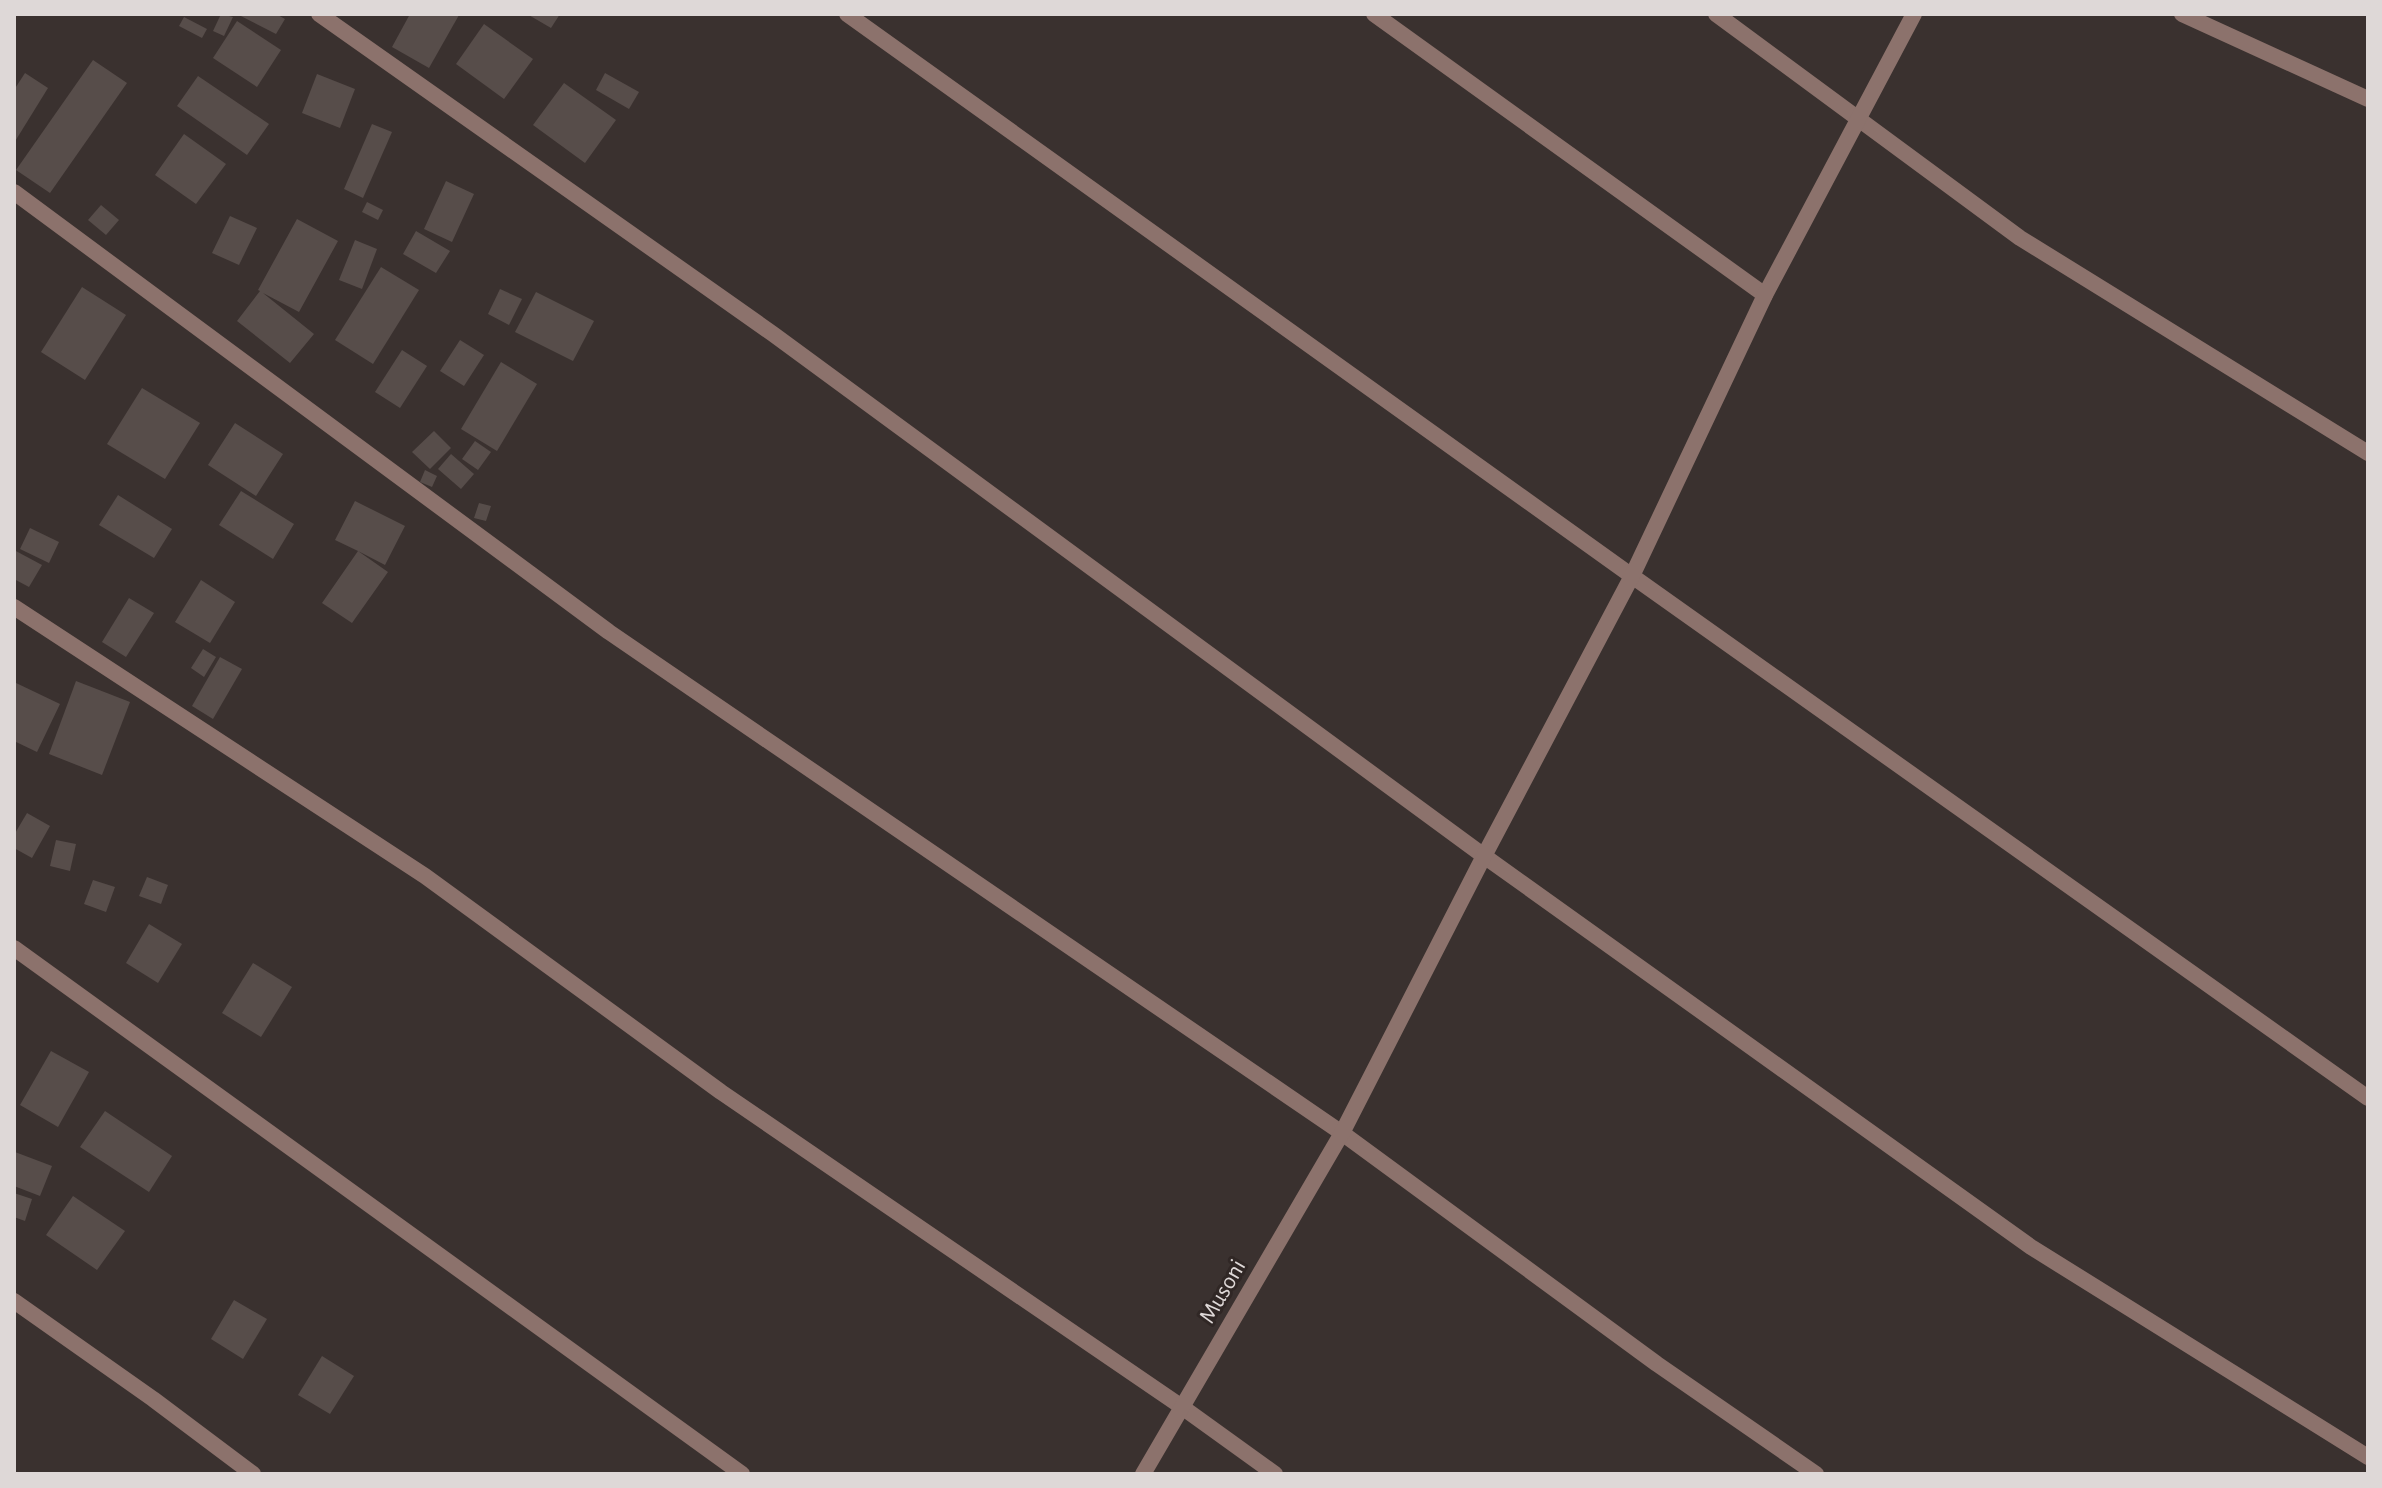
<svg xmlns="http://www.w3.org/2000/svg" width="2382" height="1488" font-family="'Alegreya Sans',sans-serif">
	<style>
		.building { fill: #574d4a }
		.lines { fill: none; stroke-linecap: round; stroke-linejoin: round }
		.street { stroke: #8c726c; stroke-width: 16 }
		.labels { text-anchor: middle; stroke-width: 6; stroke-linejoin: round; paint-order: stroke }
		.street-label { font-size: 24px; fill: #ded8d7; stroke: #302725 }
	</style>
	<rect width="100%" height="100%" fill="#3a312f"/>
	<g class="building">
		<path d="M 221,14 L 233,17 L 224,36 L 213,31 Z"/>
		<path d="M 237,14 L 276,14 L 285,19 L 276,34 Z"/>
		<path d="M 410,14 L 459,15 L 429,68 L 392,47 Z"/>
		<path d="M 527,14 L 560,14 L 551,28 Z"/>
		<path d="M 184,17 L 207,29 L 202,38 L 179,26 Z"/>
		<path d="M 237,21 L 281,50 L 257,87 L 213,58 Z"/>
		<path d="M 484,24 L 533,59 L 504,99 L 456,64 Z"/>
		<path d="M 93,60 L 127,83 L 50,193 L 16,170 Z"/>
		<path d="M 25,73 L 48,88 L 14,143 L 14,90 Z"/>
		<path d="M 605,73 L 639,92 L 629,109 L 596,90 Z"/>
		<path d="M 317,74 L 355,89 L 340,128 L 302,113 Z"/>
		<path d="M 198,76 L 269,124 L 247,155 L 177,106 Z"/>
		<path d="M 564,83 L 616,120 L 585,163 L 533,125 Z"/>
		<path d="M 372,124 L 392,132 L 363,198 L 344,189 Z"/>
		<path d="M 184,134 L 226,164 L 196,204 L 155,175 Z"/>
		<path d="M 446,181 L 474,194 L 452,242 L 424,229 Z"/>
		<path d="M 367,202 L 383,210 L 378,220 L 362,212 Z"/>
		<path d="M 101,205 L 119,220 L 106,235 L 88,220 Z"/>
		<path d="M 230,216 L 257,228 L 239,265 L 212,253 Z"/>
		<path d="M 297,219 L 338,241 L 299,312 L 263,293 L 314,334 L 290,363 L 237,321 L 260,291 L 258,290 Z"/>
		<path d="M 416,231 L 450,251 L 436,273 L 403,254 Z"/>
		<path d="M 355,240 L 377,249 L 362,289 L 339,280 Z"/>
		<path d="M 381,267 L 419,290 L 373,364 L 335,340 Z"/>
		<path d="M 82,287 L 126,315 L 85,380 L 41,352 Z"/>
		<path d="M 500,289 L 522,299 L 509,325 L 488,314 Z"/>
		<path d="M 536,292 L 594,321 L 573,361 L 515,332 Z"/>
		<path d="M 460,340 L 484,355 L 464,386 L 440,371 Z"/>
		<path d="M 402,350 L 427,366 L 400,408 L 375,392 Z"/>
		<path d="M 501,362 L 537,384 L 497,451 L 461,429 Z"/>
		<path d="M 142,388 L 200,423 L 165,479 L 107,444 Z"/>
		<path d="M 235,423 L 283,454 L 256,496 L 208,465 Z"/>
		<path d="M 434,431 L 451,448 L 430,469 L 412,452 Z"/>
		<path d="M 475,441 L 491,452 L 478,470 L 462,459 Z"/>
		<path d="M 451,454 L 474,474 L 461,489 L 438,469 Z"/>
		<path d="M 425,470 L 437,476 L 432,487 L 420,482 Z"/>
		<path d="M 241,491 L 294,524 L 273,559 L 219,525 Z"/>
		<path d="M 118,495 L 172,529 L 154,558 L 99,525 Z"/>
		<path d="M 355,501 L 405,526 L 385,565 L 358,551 L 388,572 L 352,623 L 322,603 L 358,551 L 335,540 Z"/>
		<path d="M 479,503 L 491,506 L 486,521 L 474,518 Z"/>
		<path d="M 30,528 L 59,542 L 49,563 L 20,549 Z"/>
		<path d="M 14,550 L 42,565 L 29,587 L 14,579 Z"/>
		<path d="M 201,580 L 235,602 L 210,643 L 175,622 Z"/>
		<path d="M 129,598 L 154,613 L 126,657 L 102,642 Z"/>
		<path d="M 203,649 L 216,657 L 204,677 L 191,668 Z"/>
		<path d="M 220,657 L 242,669 L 213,719 L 192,706 Z"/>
		<path d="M 76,681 L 130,702 L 102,775 L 49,754 Z"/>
		<path d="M 14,682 L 60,704 L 37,752 L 14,741 Z"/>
		<path d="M 27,813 L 50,826 L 32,858 L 14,848 L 14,835 Z"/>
		<path d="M 56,840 L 76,844 L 70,871 L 50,866 Z"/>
		<path d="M 147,877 L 168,885 L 161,904 L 139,896 Z"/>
		<path d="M 93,880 L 115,887 L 106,912 L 84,904 Z"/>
		<path d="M 149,924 L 182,944 L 158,983 L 126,963 Z"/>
		<path d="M 253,963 L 292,987 L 261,1037 L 222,1013 Z"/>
		<path d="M 51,1051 L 89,1072 L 58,1127 L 20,1105 Z"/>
		<path d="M 105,1111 L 172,1156 L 149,1192 L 80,1147 Z"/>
		<path d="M 15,1152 L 52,1166 L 40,1196 L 14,1186 Z"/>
		<path d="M 14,1193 L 32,1199 L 25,1221 L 14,1217 Z"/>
		<path d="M 73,1196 L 125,1231 L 97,1270 L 46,1235 Z"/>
		<path d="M 234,1300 L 267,1319 L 243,1359 L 211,1339 Z"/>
		<path d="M 322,1356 L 354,1376 L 330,1414 L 298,1395 Z"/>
	</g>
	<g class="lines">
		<g class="street">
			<path d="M 319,14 L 773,334 L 1484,856 L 2031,1247 L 2368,1457"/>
			<path d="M 847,14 L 1632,576 L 2368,1098"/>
			<path d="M 1374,14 L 1765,295"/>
			<path d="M 1716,14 L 2020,238 L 2368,453"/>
			<path d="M 2182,14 L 2368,99"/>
			<path d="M 14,192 L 609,632 L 1342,1133 L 1657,1364 L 1816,1474"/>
			<path d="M 14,607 L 425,876 L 721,1092 L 1182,1407 L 1275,1474"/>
			<path d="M 14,948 L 742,1474"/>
			<path d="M 14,1301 L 153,1399 L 253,1474"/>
			<path d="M 1143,1474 L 1342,1133 L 1484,856 L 1632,576 L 1765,295 L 1914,14"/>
		</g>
	</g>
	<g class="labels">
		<g class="street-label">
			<text transform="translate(1222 1291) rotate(-60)" y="8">Musoni</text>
		</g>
	</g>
	<rect width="2382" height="1488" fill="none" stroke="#ded8d7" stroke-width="32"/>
</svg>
